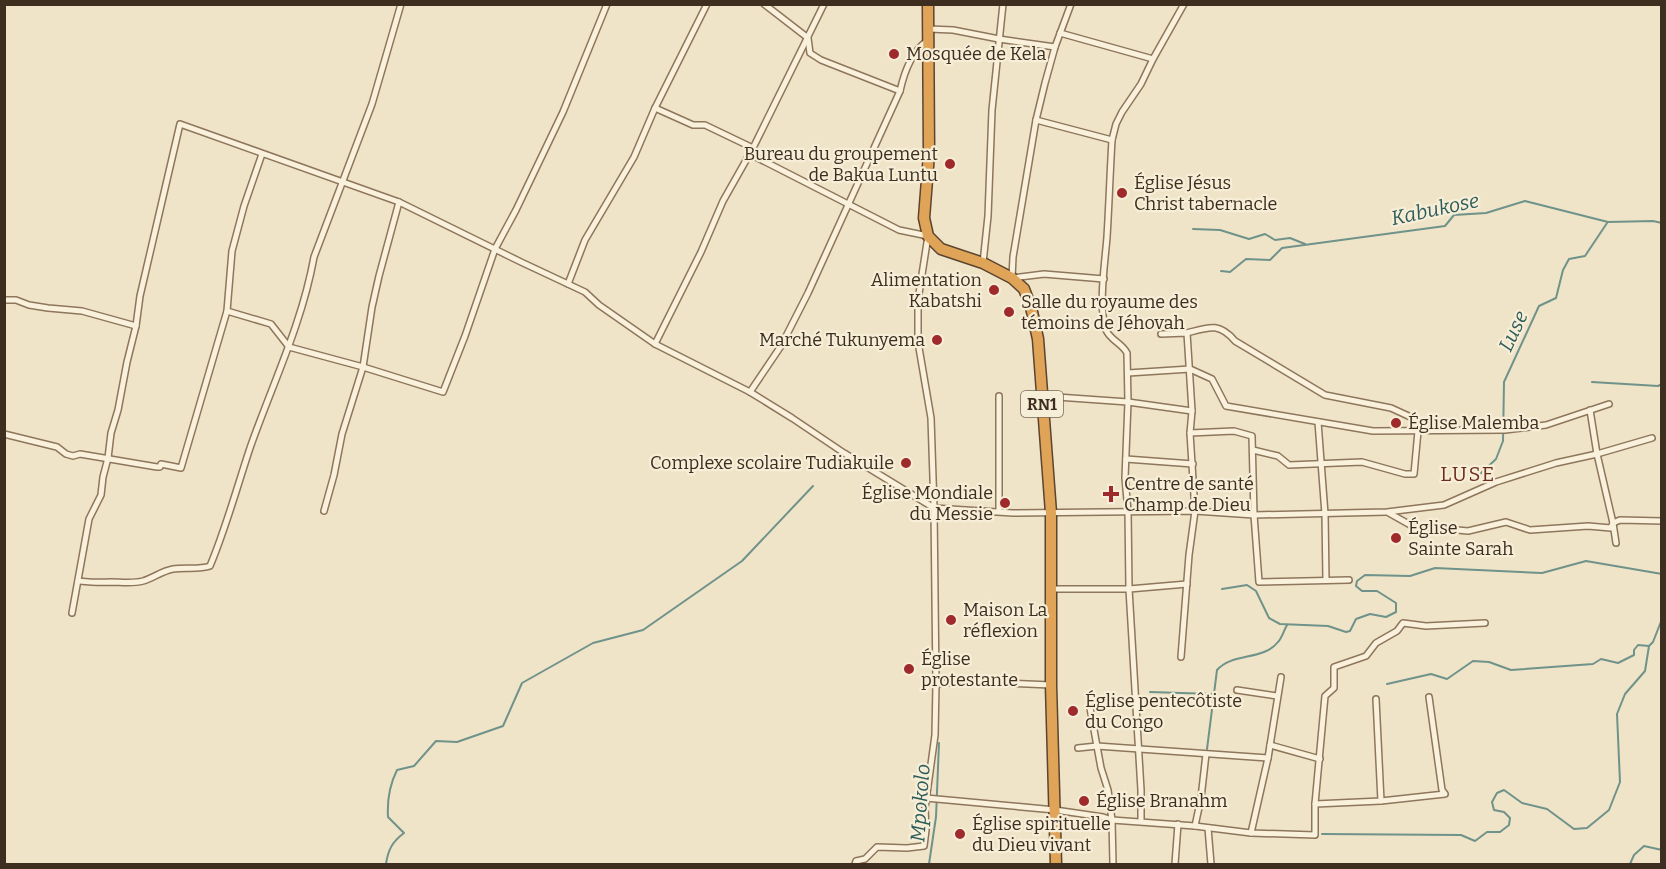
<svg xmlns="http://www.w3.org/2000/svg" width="1666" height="869" font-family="Bitter,serif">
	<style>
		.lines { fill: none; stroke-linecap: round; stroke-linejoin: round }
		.stream { stroke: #6f938a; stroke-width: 2 }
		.street-casing { stroke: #8d765c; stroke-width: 8 }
		.highway-casing { stroke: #5b4430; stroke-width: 13 }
		.street { stroke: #faf1dc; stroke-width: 5 }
		.highway { stroke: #e0a458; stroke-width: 10 }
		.poi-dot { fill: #9e2a2b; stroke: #f7eed8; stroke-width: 2 }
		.labels { text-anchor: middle; stroke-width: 4.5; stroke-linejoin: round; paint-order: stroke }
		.shield { fill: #f7eed8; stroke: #756857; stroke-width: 1.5 }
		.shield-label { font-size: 16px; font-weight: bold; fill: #3d2e20 }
		.poi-label { font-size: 18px; fill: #3d2e20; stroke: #f7eed8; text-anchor: start }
		.water-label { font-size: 20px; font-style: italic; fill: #2f5d5a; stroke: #f7eed8 }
		.neighbourhood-label { font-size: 20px; letter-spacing: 1.5px; fill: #6b2e1e; stroke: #f7eed8 }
	</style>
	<rect width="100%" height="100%" fill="#f0e4c8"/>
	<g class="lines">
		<g class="stream">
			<path d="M 1193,229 L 1220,230 L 1249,239 L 1265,234 L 1275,240 L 1290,238 L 1305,244"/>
			<path d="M 1221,271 L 1230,272 L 1246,259 L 1270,260 L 1282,248 L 1445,226 L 1454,215 L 1486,213 L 1525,201 L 1608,222 L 1653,221 L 1662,223"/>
			<path d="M 1592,382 L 1658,386 L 1662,384"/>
			<path d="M 1480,474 L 1496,459 L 1503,441 L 1504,382 L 1539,306 L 1556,298 L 1563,270 L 1569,259 L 1585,256 L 1607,223"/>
			<path d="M 1222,589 L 1247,585 L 1256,591 L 1269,618 L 1280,624 L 1328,626 L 1346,632 L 1350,631 L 1356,619 L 1370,614 L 1386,617 L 1396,612 L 1396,603 L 1377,591 L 1362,591 L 1356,586 L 1357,581 L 1365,575 L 1410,576 L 1435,568 L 1542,573 L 1586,561 L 1662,574"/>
			<path d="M 1387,684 L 1431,674 L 1447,679 L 1473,661 L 1489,662 L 1511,670 L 1593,664 L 1601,659 L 1618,663 L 1634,655 L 1634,650 L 1638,645 L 1649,646 L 1653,642 L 1662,619"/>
			<path d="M 1150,692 L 1213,694"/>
			<path d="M 1207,749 L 1217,670 C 1233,652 1263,661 1278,642 C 1282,638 1284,630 1287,625"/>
			<path d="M 1322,834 L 1461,835 L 1475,841 L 1487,832 L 1500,832 L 1509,825 L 1510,818 L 1504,812 L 1494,810 L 1492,802 L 1497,793 L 1504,790 L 1522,803 L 1547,809 L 1574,829 L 1587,828 L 1609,810 L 1620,782 L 1617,714 L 1625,694 L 1645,671 L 1649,646"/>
			<path d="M 386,864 C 388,850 392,842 404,833 L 388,817 C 387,800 389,786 397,770 L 414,766 L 436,741 L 457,742 L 503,726 L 522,683 L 593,643 L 643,630 L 742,561 L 813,486"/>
			<path d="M 929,864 L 936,817 L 939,743"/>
			<path d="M 1630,864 L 1634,855 L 1644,846 L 1662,850"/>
		</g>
		<defs>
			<g id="street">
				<path d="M 764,4 L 808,38 L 810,53 L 821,60 L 900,91 C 904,73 911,52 927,41"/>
				<path d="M 1071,4 L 1055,47 L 1045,83 L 1036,120 L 1013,257 L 1012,278 L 1044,274 L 1104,279"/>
				<path d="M 929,29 L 953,30 L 999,39 L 1055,47"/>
				<path d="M 1060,33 L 1153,59"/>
				<path d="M 655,108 L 693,125 L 705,125 L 753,148"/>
				<path d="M 1036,120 L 1112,140"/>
				<path d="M 750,154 L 899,230 L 928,236 L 918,300 L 918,342 L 931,418 L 934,508 L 936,684 L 935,735 L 925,808 L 926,830 L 924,846 L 907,848 L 877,847 L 865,859 L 856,861 L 855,864"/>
				<path d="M 983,263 L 988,216 L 992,110 L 1003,4"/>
				<path d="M 568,284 L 585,240 L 634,157 L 655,108 L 707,4"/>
				<path d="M 4,300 L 16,300 L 29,305 L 48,308 L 82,311 L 136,326"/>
				<path d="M 227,311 L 232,251 L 244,206 L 262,154"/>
				<path d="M 1187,333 C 1209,327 1219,322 1235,341 L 1325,395 L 1391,408 L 1415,419 L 1418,431 L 1414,474 L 1405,474 L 1362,462 L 1289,465 L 1278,456 L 1253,450"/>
				<path d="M 1161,334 L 1187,333 L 1192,411 L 1190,433 L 1195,511 L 1189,555 L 1181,657"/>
				<path d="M 655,344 L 701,252 L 723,201 L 753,148 L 824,4"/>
				<path d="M 1128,373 L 1190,369 L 1212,379 L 1226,406 L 1373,431 L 1505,430 L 1546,425 L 1609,404"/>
				<path d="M 750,392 L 781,346 L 808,293 L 900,91"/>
				<path d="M 999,396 L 999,511"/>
				<path d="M 1043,396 L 1128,402 L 1192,411"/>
				<path d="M 1590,410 L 1597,454 L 1613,523 L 1616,543"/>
				<path d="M 1318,422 L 1325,514 L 1326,580"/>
				<path d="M 1190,433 L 1234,431 L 1252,436 L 1254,515 L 1259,582 L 1349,580"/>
				<path d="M 4,434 L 57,447 L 66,454 L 73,456 L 80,454 L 157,467 L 160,467 L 161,464 L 181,468 L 227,311 L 271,324 L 289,347 L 363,367 L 443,392 L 465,336 L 495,249 L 516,210 L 563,112 L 607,4"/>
				<path d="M 1126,459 L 1193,464"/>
				<path d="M 324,511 L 334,475 L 342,434 L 363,367 L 372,307 L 379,276 L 399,202"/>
				<path d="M 1389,513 L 1414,527 L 1425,527 L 1468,531 L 1506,522 L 1530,530 L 1588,526 L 1611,528 L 1613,523 L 1620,520 L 1662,521"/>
				<path d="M 78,581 C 89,582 99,583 110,582 C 121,582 132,584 143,581 C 153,578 162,571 173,569 C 185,567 199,570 210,566 C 226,528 237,487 250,448 C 272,385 302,324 314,257 L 372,104 L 401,4"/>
				<path d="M 1052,589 L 1129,589 L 1187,584"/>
				<path d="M 72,613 L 89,519 L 101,495 L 103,477 L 108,458 L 111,433 L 118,410 L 127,362 L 136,326 L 140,296 L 180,124 L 399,202 L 521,262 L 585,292 L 599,305 L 655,344 L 750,392 L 792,418 L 844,453 L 934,508 L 1013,513 L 1195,511 L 1254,515 L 1387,512 L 1444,505 L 1496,482 L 1556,463 L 1597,454 L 1652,438"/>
				<path d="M 936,684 L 964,681 L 1051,685"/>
				<path d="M 1237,690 L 1277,696"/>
				<path d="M 1376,699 L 1381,801"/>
				<path d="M 1090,708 L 1101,768 L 1108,790 L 1112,820 L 1113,864"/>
				<path d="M 1270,745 L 1320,759"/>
				<path d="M 1078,748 L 1097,746 L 1268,758"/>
				<path d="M 926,798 L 1055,810 L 1103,817 L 1112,820 L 1195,826 L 1251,833 L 1315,835 L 1315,804 L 1325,696 L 1334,688 L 1334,667 L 1366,656 L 1376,643 L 1397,631 L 1403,623 L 1426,626 L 1485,623"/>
				<path d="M 1315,804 L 1381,801 L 1445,794 L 1442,790 L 1429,697"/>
				<path d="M 1141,821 L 1141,790 L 1129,589 L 1128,511 L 1125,478 L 1128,402 L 1127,353 C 1122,343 1111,341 1106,330 C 1098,306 1105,263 1107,237 C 1109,205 1110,173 1112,140 L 1116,124 L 1122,112 L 1141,84 L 1153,59 L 1184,4"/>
				<path d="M 1195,826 L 1201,798 L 1206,754"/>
				<path d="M 1208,828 L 1211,864"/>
				<path d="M 1251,833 L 1268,758 L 1281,677"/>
				<path d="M 1175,864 L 1178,824"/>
			</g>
			<path id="highway" d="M 928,4 L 929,154 L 924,218 L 928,236 L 941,249 L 983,263 L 1012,278 L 1024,289 L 1031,307 L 1038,339 L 1051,513 L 1051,685 L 1056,864"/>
		</defs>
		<use href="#street" class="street-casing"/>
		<use href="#highway" class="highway-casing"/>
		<use href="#street" class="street"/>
		<use href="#highway" class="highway"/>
	</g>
	<g class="poi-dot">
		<circle cx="894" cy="54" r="6"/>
		<circle cx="950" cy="164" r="6"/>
		<circle cx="1122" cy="193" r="6"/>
		<circle cx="994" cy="290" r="6"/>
		<circle cx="1009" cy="312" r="6"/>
		<circle cx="937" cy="340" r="6"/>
		<circle cx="1396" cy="423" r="6"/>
		<circle cx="906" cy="463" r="6"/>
		<path d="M1108 485h6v6h6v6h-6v6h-6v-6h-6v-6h6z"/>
		<circle cx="1005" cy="503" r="6"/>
		<circle cx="1396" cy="538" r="6"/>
		<circle cx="951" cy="620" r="6"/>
		<circle cx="909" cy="669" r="6"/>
		<circle cx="1073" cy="711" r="6"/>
		<circle cx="1084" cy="801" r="6"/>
		<circle cx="960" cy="834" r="6"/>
	</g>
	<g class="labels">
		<rect class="shield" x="1021" y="391" width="42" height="26" rx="4.5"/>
		<g class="shield-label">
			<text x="1042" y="410">RN1</text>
		</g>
		<g class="poi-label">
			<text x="906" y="60">Mosquée de Kela</text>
			<text x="938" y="160" text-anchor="end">Bureau du groupement<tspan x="938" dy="21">de Bakua Luntu</tspan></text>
			<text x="1134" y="189">Église Jésus<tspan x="1134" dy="21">Christ tabernacle</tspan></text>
			<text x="982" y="286" text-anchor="end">Alimentation<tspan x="982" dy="21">Kabatshi</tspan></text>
			<text x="1021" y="308">Salle du royaume des<tspan x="1021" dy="21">témoins de Jéhovah</tspan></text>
			<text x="925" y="346" text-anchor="end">Marché Tukunyema</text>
			<text x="1408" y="429">Église Malemba</text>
			<text x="894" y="469" text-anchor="end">Complexe scolaire Tudiakuile</text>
			<text x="1124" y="490">Centre de santé<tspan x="1124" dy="21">Champ de Dieu</tspan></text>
			<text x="993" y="499" text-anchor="end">Église Mondiale<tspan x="993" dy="21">du Messie</tspan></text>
			<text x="1408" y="534">Église<tspan x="1408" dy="21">Sainte Sarah</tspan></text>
			<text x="963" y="616">Maison La<tspan x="963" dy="21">réflexion</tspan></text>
			<text x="921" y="665">Église<tspan x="921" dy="21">protestante</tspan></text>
			<text x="1085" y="707">Église pentecôtiste<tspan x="1085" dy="21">du Congo</tspan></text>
			<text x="1096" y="807">Église Branahm</text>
			<text x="972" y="830">Église spirituelle<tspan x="972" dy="21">du Dieu vivant</tspan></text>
		</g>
		<g class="water-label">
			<text transform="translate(1435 209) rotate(-12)" y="7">Kabukose</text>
			<text transform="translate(1513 331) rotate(-65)" y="7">Luse</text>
			<text transform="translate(920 803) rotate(-86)" y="7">Mpokolo</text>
		</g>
		<g class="neighbourhood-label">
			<text x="1468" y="481">LUSE</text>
		</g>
	</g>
	<rect width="1666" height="869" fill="none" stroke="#3d2e20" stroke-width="12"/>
</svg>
